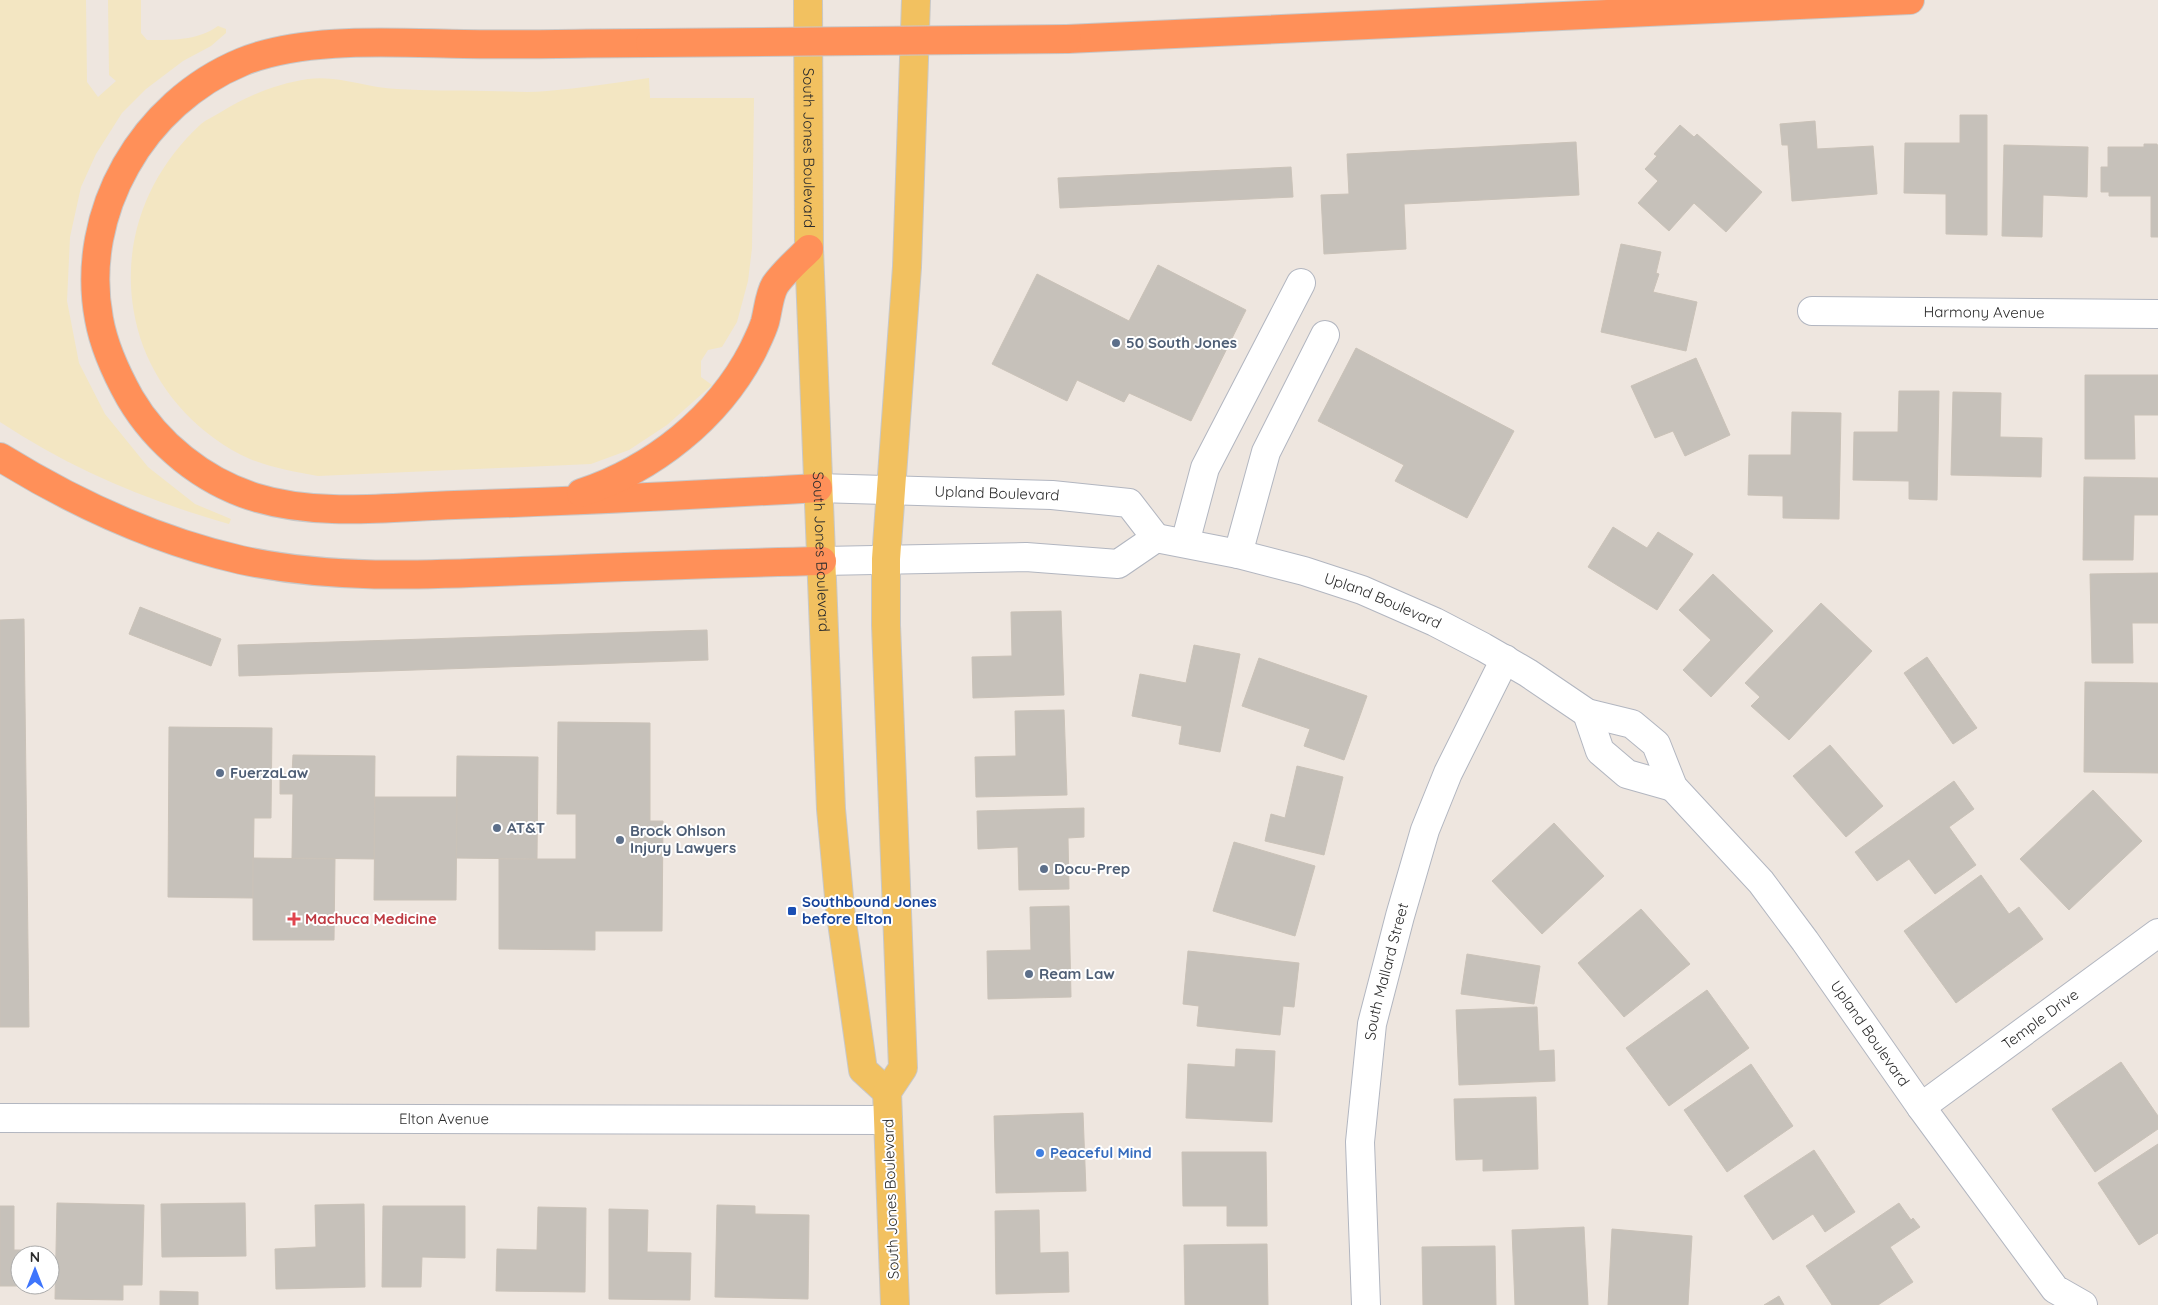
<svg xmlns="http://www.w3.org/2000/svg" width="2158" height="1305" font-family="Quicksand,sans-serif">
	<style>
		.sand { fill: #f3e6c2 }
		.building { fill: #c6c1ba; stroke: #cac2b8 }
		.lines { fill: none; stroke-linecap: round; stroke-linejoin: round }
		.minor-casing { stroke: #b2b6c0; stroke-width: 30 }
		.major-casing { stroke: #c8c8c8; stroke-width: 30 }
		.highway-casing { stroke: #c8c8c8; stroke-width: 30 }
		.minor { stroke: #fff; stroke-width: 28 }
		.major { stroke: #f2c160; stroke-width: 28 }
		.highway { stroke: #ff9059; stroke-width: 28 }
		.highway-bridge-casing { stroke: #c8c8c8; stroke-width: 30; stroke-linecap: butt }
		.highway-bridge { stroke: #ff9059; stroke-width: 28 }
		.service-dot { fill: #5c6f8a; stroke: #fff; stroke-width: 2 }
		.transit-dot { fill: #1a4fb4; stroke: #fff; stroke-width: 2 }
		.health-dot { fill: #e0444e; stroke: #fff; stroke-width: 2 }
		.shop-dot { fill: #3f7fe0; stroke: #fff; stroke-width: 2 }
		.labels { text-anchor: middle; stroke-width: 4; stroke-linejoin: round; paint-order: stroke }
		.street-label { font-size: 15px; fill: #2c2c2c; stroke: #fff }
		.service-label { font-size: 15px; font-weight: bold; fill: #4e5e75; stroke: #fff; text-anchor: start }
		.transit-label { font-size: 15px; font-weight: bold; fill: #164399; stroke: #fff; text-anchor: start }
		.health-label { font-size: 15px; font-weight: bold; fill: #be3a42; stroke: #fff; text-anchor: start }
		.shop-label { font-size: 15px; font-weight: bold; fill: #366cbe; stroke: #fff; text-anchor: start }
	</style>
	<rect width="100%" height="100%" fill="#eee6df"/>
	<g class="sand">
		<path d="M 0,0 L 86,0 L 87,82 L 98,97 L 116,81 L 109,75 L 108,0 L 141,0 L 141,33 L 147,40 C 172,40 197,41 218,26 L 226,29 L 226,33 L 211,46 L 183,61 L 146,89 L 122,113 L 96,154 L 81,187 L 70,237 L 67,301 L 79,363 L 105,414 L 148,467 L 195,504 L 231,519 L 229,524 C 148,501 71,469 0,422 Z"/>
		<path d="M 649,78 L 650,98 L 754,98 L 752,248 L 748,281 L 737,322 L 722,347 L 708,350 L 701,361 L 701,377 L 712,385 L 667,425 L 629,450 L 591,464 L 318,476 C 295,472 272,468 250,459 C 201,437 162,396 143,346 C 114,265 138,182 201,124 C 207,119 215,116 221,112 C 249,95 276,84 308,79 C 339,75 367,88 397,89 C 426,91 456,90 486,91 C 506,91 527,93 547,91 C 581,88 615,83 649,78 Z"/>
	</g>
	<g class="building">
		<path d="M 1960,115 L 1987,115 L 1987,235 L 1946,234 L 1946,194 L 1904,193 L 1905,143 L 1960,143 Z"/>
		<path d="M 1815,121 L 1817,149 L 1873,146 L 1877,194 L 1792,201 L 1788,145 L 1782,145 L 1780,124 Z"/>
		<path d="M 1680,125 L 1694,137 L 1697,134 L 1762,192 L 1726,232 L 1694,203 L 1669,231 L 1638,203 L 1658,181 L 1645,169 L 1657,156 L 1654,154 Z"/>
		<path d="M 1576,142 L 1579,195 L 1404,204 L 1406,249 L 1324,254 L 1321,195 L 1349,194 L 1347,154 Z"/>
		<path d="M 2144,144 L 2157,144 L 2158,147 L 2158,237 L 2151,237 L 2151,196 L 2109,196 L 2109,192 L 2101,192 L 2101,167 L 2108,167 L 2108,147 L 2144,147 Z"/>
		<path d="M 2004,145 L 2088,147 L 2087,197 L 2043,195 L 2042,237 L 2002,236 Z"/>
		<path d="M 1291,167 L 1293,197 L 1060,208 L 1058,178 Z"/>
		<path d="M 1621,244 L 1661,252 L 1656,273 L 1659,274 L 1653,292 L 1697,302 L 1686,351 L 1601,332 Z"/>
		<path d="M 1158,265 L 1246,310 L 1191,421 L 1129,393 L 1124,402 L 1077,380 L 1067,401 L 992,364 L 1037,274 L 1129,321 Z"/>
		<path d="M 1356,348 L 1514,431 L 1467,518 L 1395,481 L 1404,465 L 1318,421 Z"/>
		<path d="M 1696,358 L 1730,435 L 1685,456 L 1673,431 L 1655,438 L 1631,386 Z"/>
		<path d="M 2085,375 L 2158,375 L 2158,415 L 2134,415 L 2135,459 L 2085,459 Z"/>
		<path d="M 1899,391 L 1939,391 L 1937,500 L 1909,499 L 1909,481 L 1853,480 L 1854,432 L 1898,432 Z"/>
		<path d="M 1953,392 L 2001,393 L 2000,437 L 2042,438 L 2041,477 L 1951,475 Z"/>
		<path d="M 1792,412 L 1841,413 L 1839,519 L 1783,518 L 1783,496 L 1748,495 L 1749,455 L 1791,455 Z"/>
		<path d="M 2084,477 L 2158,478 L 2158,515 L 2134,515 L 2133,560 L 2083,560 Z"/>
		<path d="M 1613,527 L 1647,548 L 1658,532 L 1693,554 L 1657,610 L 1588,567 Z"/>
		<path d="M 2158,573 L 2158,623 L 2132,623 L 2133,663 L 2092,663 L 2090,574 Z"/>
		<path d="M 1713,574 L 1773,631 L 1711,697 L 1683,670 L 1711,640 L 1679,610 Z"/>
		<path d="M 1821,603 L 1872,651 L 1789,740 L 1751,706 L 1760,697 L 1745,683 Z"/>
		<path d="M 140,607 L 221,639 L 211,666 L 129,634 Z"/>
		<path d="M 1061,611 L 1064,695 L 973,698 L 972,657 L 1012,656 L 1011,612 Z"/>
		<path d="M 24,619 L 29,1027 L 0,1027 L 0,620 Z"/>
		<path d="M 707,630 L 708,660 L 239,676 L 238,645 Z"/>
		<path d="M 1194,645 L 1240,654 L 1220,752 L 1179,744 L 1182,726 L 1132,716 L 1140,674 L 1186,683 Z"/>
		<path d="M 1927,657 L 1977,728 L 1953,744 L 1904,673 Z"/>
		<path d="M 1259,658 L 1367,696 L 1344,760 L 1304,746 L 1310,729 L 1242,706 Z"/>
		<path d="M 2085,682 L 2158,683 L 2158,773 L 2084,772 Z"/>
		<path d="M 1064,710 L 1067,795 L 976,797 L 975,757 L 1016,756 L 1015,711 Z"/>
		<path d="M 558,722 L 650,723 L 650,821 L 663,821 L 662,931 L 595,931 L 595,950 L 499,949 L 499,859 L 576,859 L 576,814 L 557,814 Z"/>
		<path d="M 169,727 L 272,728 L 271,818 L 254,818 L 253,898 L 168,897 Z"/>
		<path d="M 1830,745 L 1883,806 L 1846,837 L 1793,776 Z"/>
		<path d="M 293,755 L 375,756 L 374,859 L 292,858 L 293,794 L 280,794 L 280,774 L 292,774 Z"/>
		<path d="M 457,756 L 538,757 L 537,859 L 456,858 Z"/>
		<path d="M 1297,766 L 1343,777 L 1324,855 L 1265,841 L 1271,814 L 1285,818 Z"/>
		<path d="M 1954,781 L 1974,809 L 1949,827 L 1976,865 L 1935,894 L 1909,859 L 1877,881 L 1855,852 Z"/>
		<path d="M 2093,790 L 2142,841 L 2069,910 L 2020,859 Z"/>
		<path d="M 375,797 L 457,797 L 456,900 L 374,900 Z"/>
		<path d="M 1084,808 L 1084,837 L 1068,838 L 1069,889 L 1019,890 L 1018,847 L 978,849 L 977,811 Z"/>
		<path d="M 1554,823 L 1604,876 L 1542,934 L 1492,881 Z"/>
		<path d="M 1234,842 L 1315,866 L 1295,936 L 1213,911 Z"/>
		<path d="M 253,858 L 335,859 L 334,940 L 253,940 Z"/>
		<path d="M 1981,875 L 2009,914 L 2019,907 L 2043,939 L 1956,1003 L 1904,931 Z"/>
		<path d="M 1069,906 L 1071,997 L 988,999 L 987,951 L 1031,950 L 1030,907 Z"/>
		<path d="M 1641,909 L 1690,964 L 1624,1017 L 1578,963 Z"/>
		<path d="M 1188,951 L 1299,963 L 1294,1007 L 1283,1006 L 1280,1035 L 1197,1026 L 1199,1006 L 1183,1004 Z"/>
		<path d="M 1467,954 L 1540,966 L 1534,1004 L 1461,994 Z"/>
		<path d="M 1707,990 L 1749,1048 L 1669,1106 L 1626,1048 Z"/>
		<path d="M 1537,1007 L 1539,1051 L 1554,1050 L 1555,1081 L 1459,1085 L 1456,1010 Z"/>
		<path d="M 1236,1049 L 1275,1051 L 1272,1122 L 1186,1118 L 1188,1064 L 1235,1067 Z"/>
		<path d="M 2121,1062 L 2158,1116 L 2158,1129 L 2095,1172 L 2052,1109 Z"/>
		<path d="M 1751,1064 L 1793,1126 L 1727,1172 L 1684,1110 Z"/>
		<path d="M 1536,1097 L 1538,1169 L 1483,1171 L 1483,1159 L 1456,1160 L 1454,1099 Z"/>
		<path d="M 1083,1113 L 1086,1191 L 996,1193 L 994,1116 Z"/>
		<path d="M 2158,1144 L 2158,1233 L 2139,1245 L 2098,1183 Z"/>
		<path d="M 1814,1150 L 1855,1212 L 1825,1232 L 1813,1214 L 1773,1240 L 1744,1196 Z"/>
		<path d="M 1182,1152 L 1266,1152 L 1267,1226 L 1227,1226 L 1227,1206 L 1183,1206 Z"/>
		<path d="M 57,1203 L 144,1205 L 142,1285 L 123,1285 L 123,1300 L 55,1299 Z"/>
		<path d="M 245,1203 L 246,1256 L 162,1257 L 161,1204 Z"/>
		<path d="M 1899,1203 L 1911,1220 L 1913,1218 L 1920,1227 L 1890,1247 L 1913,1282 L 1878,1305 L 1832,1305 L 1806,1266 Z"/>
		<path d="M 364,1204 L 365,1287 L 276,1289 L 275,1249 L 316,1247 L 315,1205 Z"/>
		<path d="M 717,1205 L 755,1206 L 755,1214 L 809,1215 L 808,1299 L 715,1297 Z"/>
		<path d="M 0,1206 L 14,1206 L 14,1250 L 25,1250 L 25,1255 L 20,1255 L 20,1285 L 25,1286 L 0,1286 Z"/>
		<path d="M 383,1206 L 465,1206 L 465,1258 L 422,1257 L 421,1287 L 382,1287 Z"/>
		<path d="M 538,1207 L 586,1208 L 585,1292 L 496,1291 L 497,1249 L 537,1250 Z"/>
		<path d="M 609,1209 L 648,1210 L 647,1252 L 691,1253 L 690,1300 L 609,1299 Z"/>
		<path d="M 1039,1210 L 1040,1253 L 1068,1252 L 1069,1292 L 996,1294 L 995,1211 Z"/>
		<path d="M 1584,1227 L 1588,1305 L 1515,1305 L 1512,1230 Z"/>
		<path d="M 1612,1229 L 1692,1236 L 1688,1305 L 1608,1305 Z"/>
		<path d="M 1267,1244 L 1268,1305 L 1185,1305 L 1184,1245 Z"/>
		<path d="M 1495,1246 L 1496,1305 L 1423,1305 L 1422,1247 Z"/>
		<path d="M 160,1291 L 198,1292 L 198,1305 L 160,1305 Z"/>
		<path d="M 1779,1296 L 1784,1305 L 1764,1305 Z"/>
	</g>
	<g class="lines">
		<defs>
			<g id="minor">
				<path id="s1" d="M 1812,311 L 2158,314"/>
				<path id="s2" d="M 818,488 L 1052,495 L 1129,503 L 1156,538"/>
				<path d="M 1185,543 L 1205,468 L 1301,283"/>
				<path d="M 1238,554 L 1266,452 L 1325,335"/>
				<path id="s3" d="M 822,561 L 1026,557 L 1118,564 L 1156,538 L 1238,554 L 1304,571 L 1362,590 L 1435,622 L 1483,647 L 1528,673 L 1587,713 L 1632,724 L 1656,744 L 1673,787 L 1761,882 L 1805,941 L 1921,1107 L 2055,1289 L 2083,1305"/>
				<path d="M 1587,713 L 1600,751 L 1627,774 L 1673,787"/>
				<path id="s4" d="M 1921,1107 L 2158,933"/>
				<path id="s5" d="M 0,1118 L 888,1120"/>
				<path id="s6" d="M 1366,1305 L 1360,1142 L 1372,1024 L 1400,916 L 1425,830 L 1448,773 L 1505,659"/>
			</g>
			<g id="major">
				<path id="s7" d="M 808,0 L 809,249 L 831,809 L 840,908 L 863,1070 L 887,1092"/>
				<path d="M 895,1305 L 887,1092 L 903,1068 L 886,625 L 886,559 L 907,267 L 916,0"/>
			</g>
			<g id="highway">
				<path d="M 1067,39 L 1910,0"/>
				<path d="M 650,43 C 588,43 526,45 464,44 C 397,43 304,36 242,62 C 143,103 79,212 99,319 C 104,347 116,373 130,398 C 157,444 203,481 254,497 C 318,517 389,507 455,505 C 576,501 697,495 818,488"/>
				<path d="M 0,457 C 76,504 154,540 241,560 C 334,580 427,575 521,571 C 621,567 722,563 822,561"/>
				<path d="M 581,493 C 653,469 718,418 753,350 C 757,341 762,332 765,322 C 768,311 769,295 775,285 C 784,272 798,260 809,249"/>
			</g>
		</defs>
		<use href="#minor" class="minor-casing"/>
		<use href="#major" class="major-casing"/>
		<use href="#highway" class="highway-casing"/>
		<use href="#minor" class="minor"/>
		<use href="#major" class="major"/>
		<use href="#highway" class="highway"/>
		<defs>
			<path id="highway-bridge" d="M 650,43 L 1067,39"/>
		</defs>
		<use href="#highway-bridge" class="highway-bridge-casing"/>
		<use href="#highway-bridge" class="highway-bridge"/>
	</g>
	<g class="service-dot">
		<circle cx="1116" cy="343" r="5"/>
		<circle cx="220" cy="773" r="5"/>
		<circle cx="497" cy="828" r="5"/>
		<circle cx="620" cy="840" r="5"/>
		<circle cx="1044" cy="869" r="5"/>
		<circle cx="1029" cy="974" r="5"/>
	</g>
	<rect class="transit-dot" x="787" y="906" width="10" height="10" rx="2.5"/>
	<path class="health-dot" d="M291.5 911.5h5v5h5v5h-5v5h-5v-5h-5v-5h5z"/>
	<circle class="shop-dot" cx="1040" cy="1153" r="5"/>
	<g class="labels">
		<g class="street-label">
			<text dy="5" stroke="none"><textPath href="#s7" startOffset="148">South Jones Boulevard</textPath></text>
			<text dy="5" stroke="none"><textPath href="#s1" startOffset="172">Harmony Avenue</textPath></text>
			<text dy="5" stroke="none"><textPath href="#s2" startOffset="179">Upland Boulevard</textPath></text>
			<text dy="5" stroke="none"><textPath href="#s7" startOffset="552">South Jones Boulevard</textPath></text>
			<text dy="5" stroke="none"><textPath href="#s3" startOffset="578">Upland Boulevard</textPath></text>
			<text dy="5" stroke="none"><textPath href="#s6" startOffset="336">South Mallard Street</textPath></text>
			<text dy="5" stroke="none"><textPath href="#s4" startOffset="148">Temple Drive</textPath></text>
			<text dy="5" stroke="none"><textPath href="#s3" startOffset="1252">Upland Boulevard</textPath></text>
			<text dy="5" stroke="none"><textPath href="#s5" startOffset="444">Elton Avenue</textPath></text>
			<text transform="translate(891 1199) rotate(-92)" y="5">South Jones Boulevard</text>
		</g>
		<g class="service-label">
			<text x="1126" y="348">50 South Jones</text>
			<text x="230" y="778">FuerzaLaw</text>
			<text x="507" y="833">AT&amp;T</text>
			<text x="630" y="836">Brock Ohlson<tspan x="630" dy="17">Injury Lawyers</tspan></text>
			<text x="1054" y="874">Docu-Prep</text>
			<text x="1039" y="979">Ream Law</text>
		</g>
		<g class="transit-label">
			<text x="802" y="907">Southbound Jones<tspan x="802" dy="17">before Elton</tspan></text>
		</g>
		<g class="health-label">
			<text x="305" y="924">Machuca Medicine</text>
		</g>
		<g class="shop-label">
			<text x="1050" y="1158">Peaceful Mind</text>
		</g>
	</g>
	<g transform="translate(35 1270)"><circle r="24" fill="#ffffff" stroke="#ababab"/>
	<path d="M0-4L9 19L0 12L-9 19Z" fill="#3e75fc"/>
	<text y="-8" font-size="14" font-weight="bold" text-anchor="middle" fill="#2c2c2c">N</text>
	</g>
</svg>
